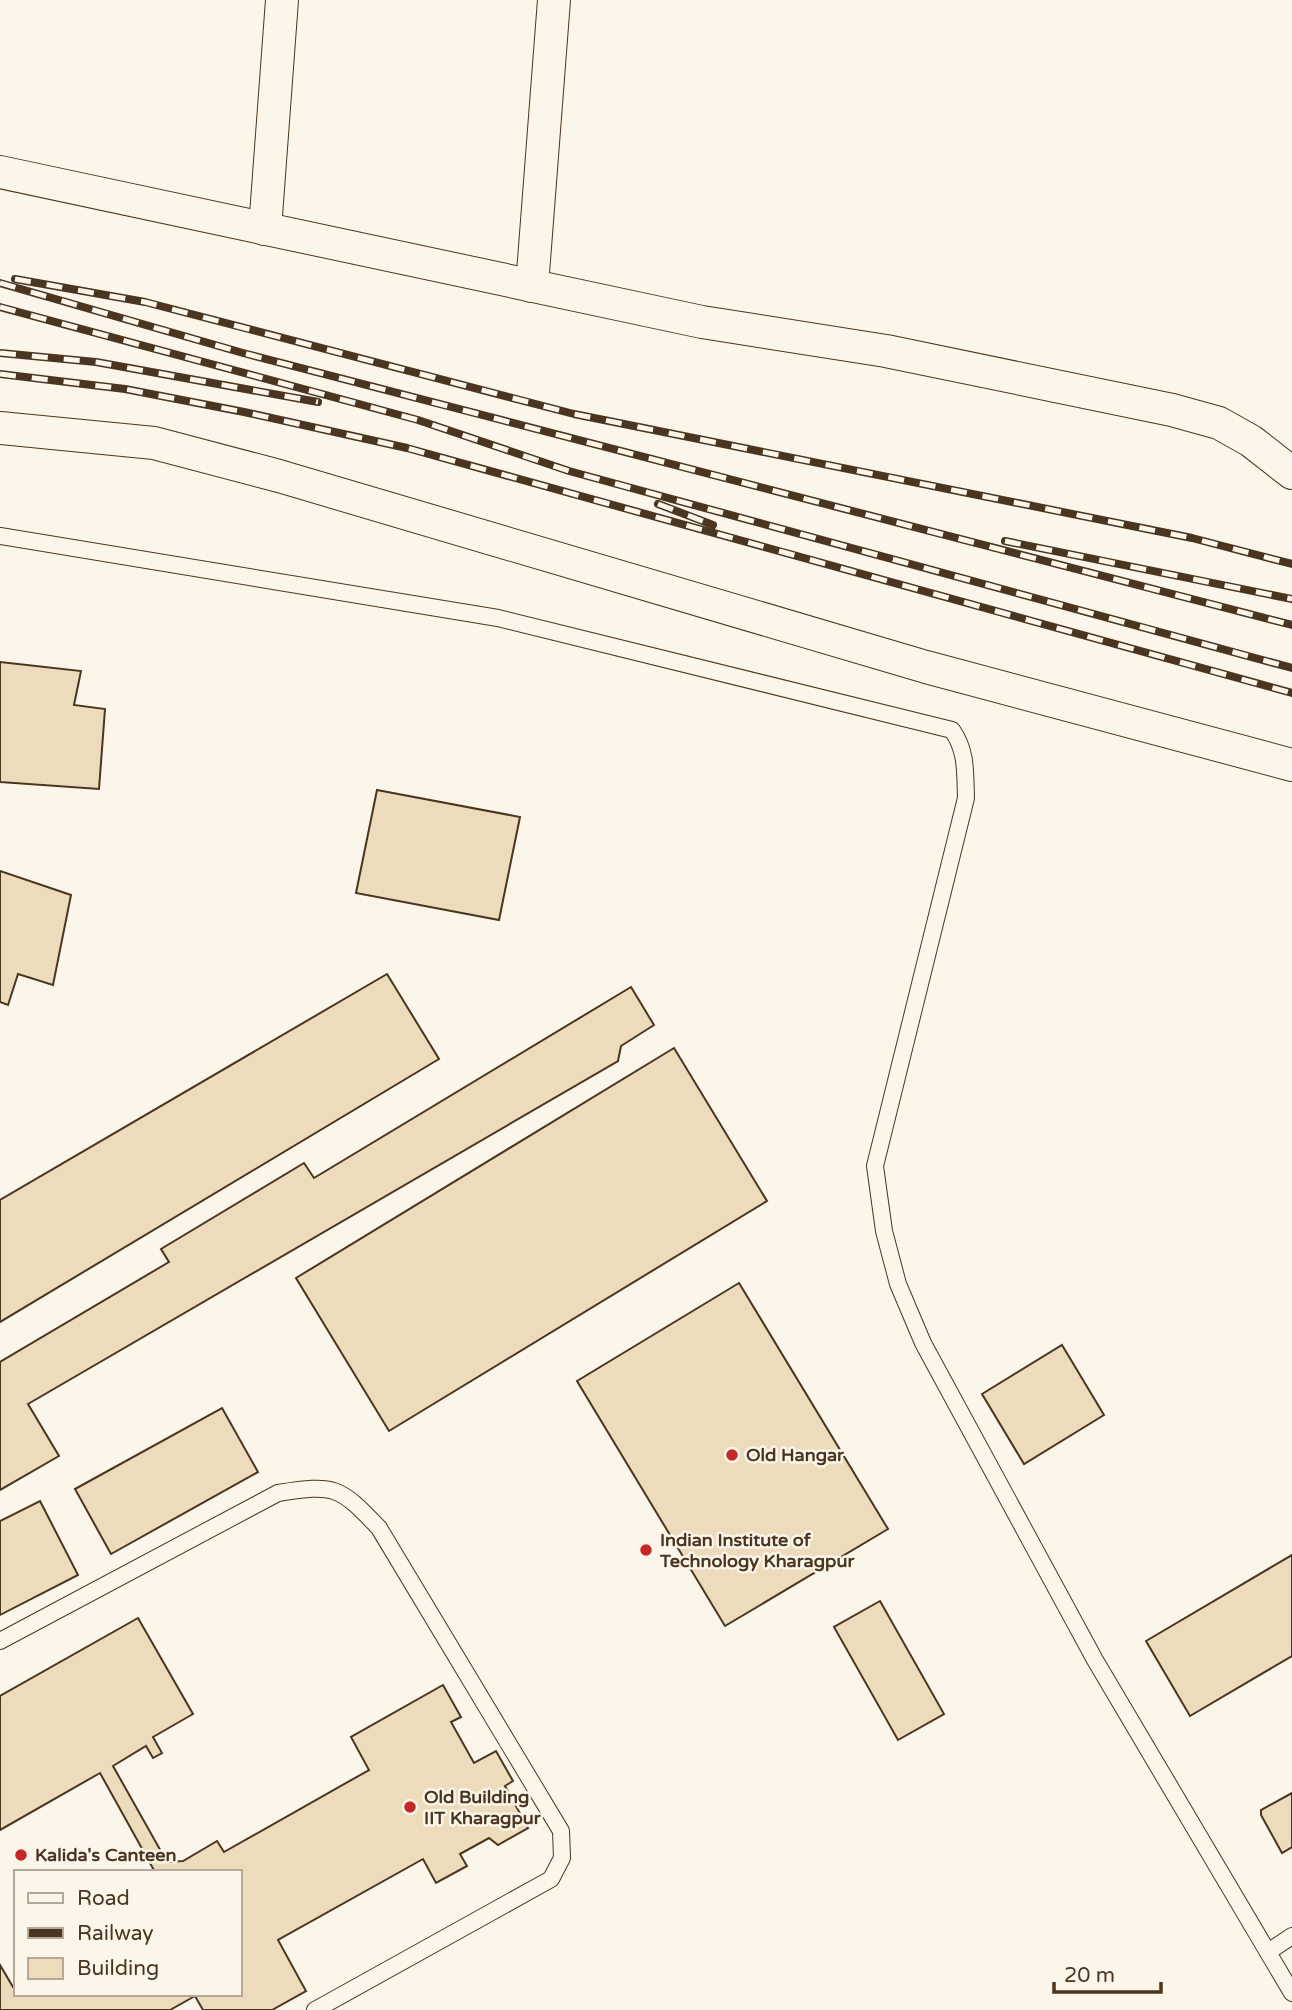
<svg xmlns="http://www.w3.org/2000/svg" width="1292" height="2010" font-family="'Varela Round',sans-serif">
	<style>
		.building { fill: #ecdcbc; stroke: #4a3520; stroke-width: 2 }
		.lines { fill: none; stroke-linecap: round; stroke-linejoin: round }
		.lane-casing { stroke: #4a3520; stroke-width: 18 }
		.street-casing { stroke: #4a3520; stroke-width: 34 }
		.lane { stroke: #fbf6e9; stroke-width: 16 }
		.street { stroke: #fbf6e9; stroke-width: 32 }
		.rail-casing { stroke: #4a3520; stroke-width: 8 }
		.rail { stroke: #fbf6e9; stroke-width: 5; stroke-dasharray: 16; stroke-linecap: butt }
		.poi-dot { fill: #c62828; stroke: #fbf6e9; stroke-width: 2.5 }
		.labels { text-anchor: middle; stroke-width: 5; stroke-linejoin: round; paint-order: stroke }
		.poi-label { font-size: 18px; font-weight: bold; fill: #4a3520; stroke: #fbf6e9; text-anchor: start }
	</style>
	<rect width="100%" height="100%" fill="#fbf6e9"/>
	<g class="building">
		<path d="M 0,662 L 81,671 L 74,705 L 105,709 L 99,789 L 0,782 Z"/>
		<path d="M 377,790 L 520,817 L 499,920 L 356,893 Z"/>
		<path d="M 0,871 L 71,895 L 53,985 L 18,974 L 8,1005 L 0,1002 Z"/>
		<path d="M 387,974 L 439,1059 L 0,1322 L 0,1200 Z"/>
		<path d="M 631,987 L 654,1025 L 621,1046 L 618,1061 L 28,1404 L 59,1456 L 0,1490 L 0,1362 L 169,1262 L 161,1249 L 304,1163 L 314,1178 Z"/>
		<path d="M 674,1048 L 767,1201 L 389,1431 L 296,1278 Z"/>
		<path d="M 739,1283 L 888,1529 L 725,1626 L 577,1381 Z"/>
		<path d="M 1062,1345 L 1104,1415 L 1024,1464 L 982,1394 Z"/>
		<path d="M 222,1408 L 258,1472 L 111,1554 L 75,1489 Z"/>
		<path d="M 40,1501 L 78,1575 L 0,1615 L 0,1521 Z"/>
		<path d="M 1292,1555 L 1292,1656 L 1190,1716 L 1146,1641 Z"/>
		<path d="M 880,1601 L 944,1714 L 898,1740 L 834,1627 Z"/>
		<path d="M 138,1618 L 193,1714 L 153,1737 L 162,1753 L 153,1758 L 146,1746 L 113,1766 L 167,1862 L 183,1861 L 217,1841 L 224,1852 L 369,1770 L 351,1737 L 443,1685 L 461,1717 L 451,1722 L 474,1763 L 496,1751 L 513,1781 L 505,1786 L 528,1828 L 498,1845 L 489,1838 L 460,1854 L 467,1866 L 436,1883 L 423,1859 L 278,1940 L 306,1991 L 272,2010 L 203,2010 L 195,1996 L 170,2010 L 0,2010 L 0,1965 L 13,1987 L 16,1986 L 16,1994 L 240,1994 L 240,1872 L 155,1872 L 100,1773 L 0,1830 L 0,1696 Z"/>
		<path d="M 1292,1793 L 1292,1847 L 1282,1853 L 1261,1815 L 1261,1810 Z"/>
	</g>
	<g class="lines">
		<defs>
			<g id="lane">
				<path d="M 0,536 L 498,618 L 952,730 C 967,751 965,773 966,798 L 875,1166 L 884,1231 L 898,1284 L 923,1343 L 1095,1660 L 1292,1993"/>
				<path d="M 0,1641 L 278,1493 C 335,1484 339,1486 379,1528 L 561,1831 L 562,1858 L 551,1879 L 315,2010"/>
				<path d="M 1268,1952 L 1292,1936"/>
			</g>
			<g id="street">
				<path d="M 0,172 L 702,322 L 886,351 L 1172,410 L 1219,423 L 1251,441 L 1292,473"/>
				<path d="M 265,229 L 282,0"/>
				<path d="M 532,286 L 554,0"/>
				<path d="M 0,428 L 154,443 L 279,476 L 926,667 L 1292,765"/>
			</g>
		</defs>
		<use href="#lane" class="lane-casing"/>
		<use href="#street" class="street-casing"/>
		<use href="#lane" class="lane"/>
		<use href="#street" class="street"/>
		<defs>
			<g id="rail">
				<path d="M 15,279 L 145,302 L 574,414 L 1192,538 L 1292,564"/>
				<path d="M 0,283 L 243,353 L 1292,625"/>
				<path d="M 0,307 L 418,420 L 569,471 L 1292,668"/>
				<path d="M 0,353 L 96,362 L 318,402"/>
				<path d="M 0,374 L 125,389 L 244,412 L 407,448 L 1292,693"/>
				<path d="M 658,504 L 713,525"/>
				<path d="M 1005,541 L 1292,599"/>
			</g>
		</defs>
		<use href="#rail" class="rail-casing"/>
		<use href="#rail" class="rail"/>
	</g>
	<g class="poi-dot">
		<circle cx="732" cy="1455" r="7"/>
		<circle cx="646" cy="1550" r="7"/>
		<circle cx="410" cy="1807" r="7"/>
		<circle cx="21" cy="1855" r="7"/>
	</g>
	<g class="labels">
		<g class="poi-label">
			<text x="746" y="1461">Old Hangar</text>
			<text x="660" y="1546">Indian Institute of<tspan x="660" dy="21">Technology Kharagpur</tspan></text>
			<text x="424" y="1803">Old Building<tspan x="424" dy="21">IIT Kharagpur</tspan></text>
			<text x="35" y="1861">Kalida's Canteen</text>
		</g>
	</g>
	<rect x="14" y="1870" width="228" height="126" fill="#fbf6e9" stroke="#b4a999" stroke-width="2"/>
	<rect x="28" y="1893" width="35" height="10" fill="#fbf6e9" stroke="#b4a999" stroke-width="2"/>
	<text x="77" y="1905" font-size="21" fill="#4a3520">Road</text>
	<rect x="28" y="1928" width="35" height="10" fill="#4a3520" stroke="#b4a999" stroke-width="2"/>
	<text x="77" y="1940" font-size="21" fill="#4a3520">Railway</text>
	<rect x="28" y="1958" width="35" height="21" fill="#ecdcbc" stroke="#b4a999" stroke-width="2"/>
	<text x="77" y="1975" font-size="21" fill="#4a3520">Building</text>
	<path d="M1054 1982v10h107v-10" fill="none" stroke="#4a3520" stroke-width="3.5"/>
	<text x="1064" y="1982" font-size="21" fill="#4a3520" stroke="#fbf6e9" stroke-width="5" paint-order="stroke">20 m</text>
</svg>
